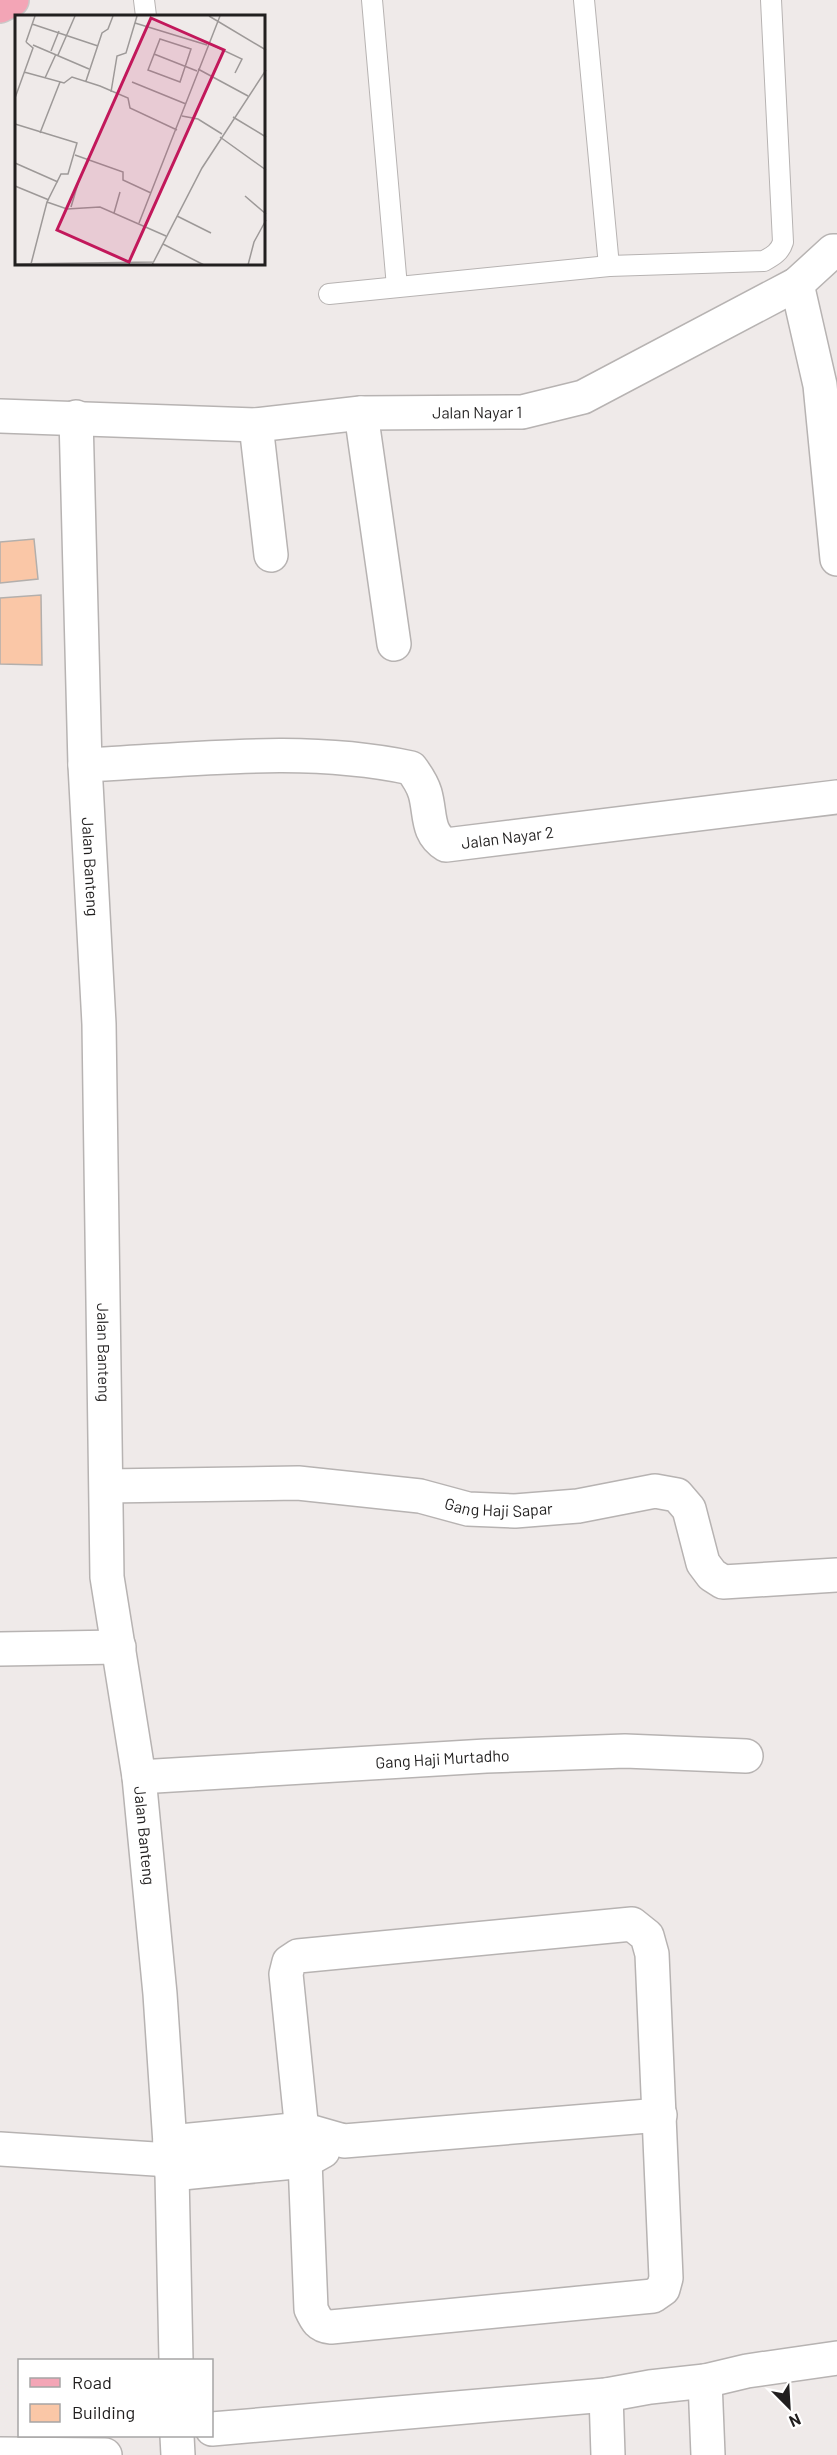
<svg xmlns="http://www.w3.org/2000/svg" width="837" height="2455" font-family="Barlow,sans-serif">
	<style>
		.building { fill: #fac7a7; stroke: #b3afac; stroke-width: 1.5 }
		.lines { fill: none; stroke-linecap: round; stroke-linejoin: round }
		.service-casing { stroke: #b7b3b2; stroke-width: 22 }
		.minor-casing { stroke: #b7b3b2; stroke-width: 36 }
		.primary-casing { stroke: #cac9c9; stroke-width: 36 }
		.service { stroke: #fff; stroke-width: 20 }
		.minor { stroke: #fff; stroke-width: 33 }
		.primary { stroke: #f3a5b6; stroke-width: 33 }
		.labels { text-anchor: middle; stroke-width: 4.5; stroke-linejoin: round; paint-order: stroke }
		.street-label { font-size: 16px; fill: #211f1f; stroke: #fff }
		.inset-road { fill: none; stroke: #9d9998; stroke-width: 1.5 }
		.view { fill: #c2185b; fill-opacity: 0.15; stroke: #c2185b; stroke-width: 3 }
		.inset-edge { fill: none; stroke: #211f1f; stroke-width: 3 }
	</style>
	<rect width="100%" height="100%" fill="#efeae9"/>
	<g class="building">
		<path d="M 34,539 L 38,579 L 0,583 L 0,542 Z"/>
		<path d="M 41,595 L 42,665 L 0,664 L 0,598 Z"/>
	</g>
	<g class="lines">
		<defs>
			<g id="service">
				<path d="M 144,0 L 146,16"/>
				<path d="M 372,0 L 397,287"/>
				<path d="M 584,0 L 609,266"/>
				<path d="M 329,294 L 609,266 L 764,261 C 773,256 780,252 783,242 L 771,0"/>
			</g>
			<g id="minor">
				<path d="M 797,284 L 820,385 L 837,559"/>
				<path d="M 361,413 L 394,644"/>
				<path id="s1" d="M 0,416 L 256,425 L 361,413 L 522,412 L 583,397 L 797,284 L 833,251 L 837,251"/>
				<path id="s2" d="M 76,417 L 85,765 L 99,1024 L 107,1577 L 139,1777 L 160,1994 L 172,2174 L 176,2360"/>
				<path d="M 256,425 L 271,555"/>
				<path id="s3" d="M 85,765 C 193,760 304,745 411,768 C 417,776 422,783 425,793 C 431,814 426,833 446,845 L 837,797"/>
				<path id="s4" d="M 107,1486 L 298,1483 L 420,1496 L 468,1509 L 515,1511 L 578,1506 L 655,1491 L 677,1495 L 689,1509 L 703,1563 L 712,1575 L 723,1582 L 837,1575"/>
				<path d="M 0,1649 L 119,1647"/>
				<path id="s5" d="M 139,1777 L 486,1756 L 625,1751 L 746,1756"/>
				<path d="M 632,1924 L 647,1936 L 652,1954 L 666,2278 L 663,2289 L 653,2296 L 331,2327 C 319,2326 316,2320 311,2309 L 305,2161 L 286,1974 L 289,1962 L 298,1956 Z"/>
				<path d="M 170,2142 L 302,2129 L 344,2141 L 660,2115"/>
				<path d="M 0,2149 L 170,2160"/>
				<path d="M 172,2174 L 305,2161 L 323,2151"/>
				<path d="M 705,2381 L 708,2455"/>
				<path d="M 606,2395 L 608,2455"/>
				<path d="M 212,2429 L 606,2395 L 650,2387 L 705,2381 L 747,2371 L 837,2358"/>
				<path d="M 177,2436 L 178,2455"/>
				<path d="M 0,2454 L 105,2455"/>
			</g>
			<path id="primary" d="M 0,6 L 12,0"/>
		</defs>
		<use href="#service" class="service-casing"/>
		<use href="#minor" class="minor-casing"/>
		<use href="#primary" class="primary-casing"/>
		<use href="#service" class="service"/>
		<use href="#minor" class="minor"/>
		<use href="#primary" class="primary"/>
	</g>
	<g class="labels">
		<g class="street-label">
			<text dy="6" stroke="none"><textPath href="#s1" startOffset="478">Jalan Nayar 1</textPath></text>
			<text dy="6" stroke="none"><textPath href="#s3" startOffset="476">Jalan Nayar 2</textPath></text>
			<text dy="6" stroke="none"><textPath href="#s2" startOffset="450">Jalan Banteng</textPath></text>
			<text dy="6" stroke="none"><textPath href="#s2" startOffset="936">Jalan Banteng</textPath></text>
			<text dy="6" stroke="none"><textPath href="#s4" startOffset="394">Gang Haji Sapar</textPath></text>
			<text dy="6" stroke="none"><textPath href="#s5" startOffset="304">Gang Haji Murtadho</textPath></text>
			<text dy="6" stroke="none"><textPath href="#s2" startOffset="1422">Jalan Banteng</textPath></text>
		</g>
	</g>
	<g transform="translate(15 15)">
		<rect width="250" height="250" fill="#efeae9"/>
		<path class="inset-road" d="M 194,1 L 251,35M 120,8 L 192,30M 17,9 L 83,31M 145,24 L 176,34 L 165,67 L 133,55 ZM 11,27 L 20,1M 193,28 L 227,44 L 220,58M 18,30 L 74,54M 36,36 L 44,16M 139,39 L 182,56M 43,40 L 60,1M 183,54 L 233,81M 9,57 L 49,68 L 57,62 L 85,71 L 113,83 L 115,93 L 162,115M 30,63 L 41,39M 71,66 L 87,18 L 93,14 L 98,1M 117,67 L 171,89M 96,77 L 102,41 L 111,38 L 122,1M 0,83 L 18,33 L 11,27M 167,101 L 183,104 L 207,119M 218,102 L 251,122M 0,109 L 62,128 L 53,159 L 46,159 L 32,187 L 16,249M 25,118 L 45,67M 205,122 L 251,155M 60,140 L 108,157 L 108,165 L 136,178M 0,148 L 43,167M 0,171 L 34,185M 230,181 L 251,199M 32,187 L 52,194 L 85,192 L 151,221M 56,192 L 64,165M 99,198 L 105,177M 162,201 L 196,218M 124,208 L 205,1M 148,229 L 189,250M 0,249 L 139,247M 137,250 L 187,153 L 251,55M 233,250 L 239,227 L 251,205"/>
		<path class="view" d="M 136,3 L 209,35 L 114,247 L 42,215 Z"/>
		<rect width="250" height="250" class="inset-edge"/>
	</g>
	<rect x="18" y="2359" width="195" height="78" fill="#ffffff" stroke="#a6a5a5" stroke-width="1.5"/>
	<rect x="30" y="2378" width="30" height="9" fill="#f3a5b6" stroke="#a6a5a5" stroke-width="1.5"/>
	<text x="72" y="2389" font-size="18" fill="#211f1f">Road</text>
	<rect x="30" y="2404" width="30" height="18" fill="#fac7a7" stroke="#a6a5a5" stroke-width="1.5"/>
	<text x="72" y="2419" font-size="18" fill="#211f1f">Building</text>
	<g transform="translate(789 2407) rotate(156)" stroke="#ffffff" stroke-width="4.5" paint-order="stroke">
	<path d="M0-4.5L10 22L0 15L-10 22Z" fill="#211f1f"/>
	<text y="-9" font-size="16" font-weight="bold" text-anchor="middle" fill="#211f1f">N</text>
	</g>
</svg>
